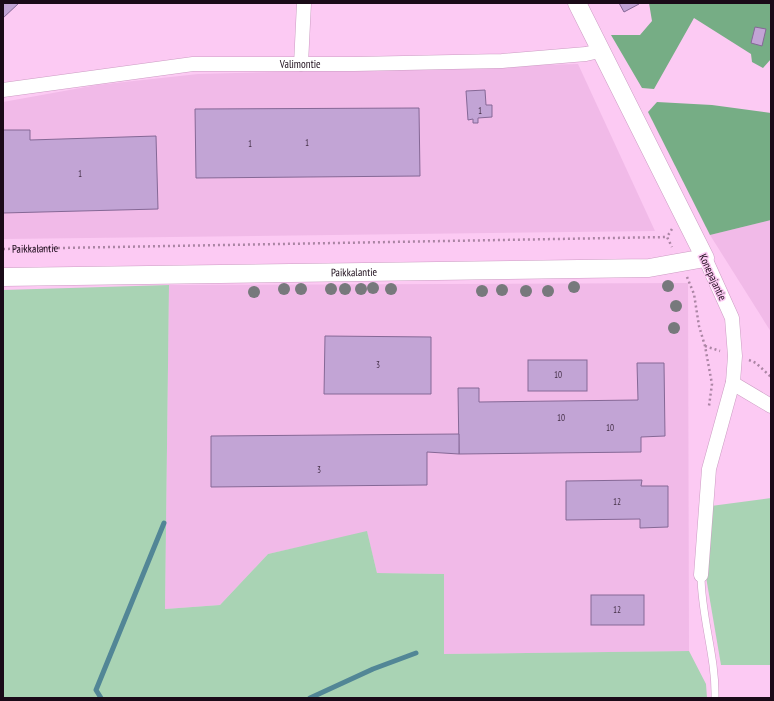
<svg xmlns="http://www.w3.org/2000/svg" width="774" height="701" font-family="'PT Sans Narrow',sans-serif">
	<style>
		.built { fill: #f1bae8 }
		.green { fill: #a9d3b4 }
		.forest { fill: #76ad85 }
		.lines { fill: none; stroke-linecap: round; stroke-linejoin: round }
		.stream { stroke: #528696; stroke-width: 5 }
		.building { fill: #c2a4d5; stroke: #856896 }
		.service-casing { stroke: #cc9cc3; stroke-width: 8 }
		.minor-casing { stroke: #cc9cc3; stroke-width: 15 }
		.tertiary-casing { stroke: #cc9cc3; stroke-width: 19 }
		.path { stroke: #ab85a4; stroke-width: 2.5; stroke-dasharray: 2 3; stroke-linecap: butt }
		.service { stroke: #fff; stroke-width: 7 }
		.minor { stroke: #fff; stroke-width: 14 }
		.tertiary { stroke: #fff; stroke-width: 18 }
		.tree { fill: #77797c }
		.labels { text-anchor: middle; stroke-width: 3; stroke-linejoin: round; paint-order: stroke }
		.number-label { font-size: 9px; fill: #443047 }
		.street-label { font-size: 11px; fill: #1a0a18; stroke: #fccaf3 }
	</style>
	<rect width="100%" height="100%" fill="#fccaf3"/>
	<g class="built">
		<path d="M 578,64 L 655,231 L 3,239 L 3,102 L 97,85 L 198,74 Z"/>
		<path d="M 771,220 L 771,332 L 710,235 Z"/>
		<path d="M 688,283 L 689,651 L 444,654 L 444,574 L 377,573 L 367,532 L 268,554 L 220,605 L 165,609 L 169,285 Z"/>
	</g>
	<g class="green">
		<path d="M 169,285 L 165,609 L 220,605 L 268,554 L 367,531 L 377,573 L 444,574 L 444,654 L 689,651 L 706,684 L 707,698 L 3,698 L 3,290 Z"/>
		<path d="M 771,498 L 771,665 L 721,665 L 706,577 L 711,506 Z"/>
	</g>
	<g class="forest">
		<path d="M 649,3 L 771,3 L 771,59 L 763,68 L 752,62 L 751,54 L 694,18 L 654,89 L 642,88 L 611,35 L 640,35 L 652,21 Z"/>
		<path d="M 657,102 L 712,105 L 771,113 L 771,220 L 710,235 L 648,112 Z"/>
	</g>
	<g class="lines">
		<g class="stream">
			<path d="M 101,698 L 96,690 L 164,523"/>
			<path d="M 310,698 L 373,669 L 416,653"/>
		</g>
	</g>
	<g class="building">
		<path d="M 3,3 L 19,3 L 3,18 Z"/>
		<path d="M 619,3 L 639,3 L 639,4 L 624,12 Z"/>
		<path d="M 755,27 L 766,29 L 762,46 L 751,43 Z"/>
		<path d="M 485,90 L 486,105 L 492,105 L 492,117 L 478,118 L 478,123 L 473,123 L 473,119 L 468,120 L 466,91 Z"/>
		<path d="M 419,108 L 420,176 L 196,178 L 195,109 Z"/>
		<path d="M 3,130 L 30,130 L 30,140 L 156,136 L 158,209 L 3,213 Z"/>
		<path d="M 325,336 L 431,337 L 431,394 L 324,394 Z"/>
		<rect x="528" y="360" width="59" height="31"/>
		<path d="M 637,363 L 664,363 L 665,436 L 641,437 L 641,452 L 459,454 L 458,388 L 479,388 L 479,402 L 638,400 Z"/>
		<path d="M 459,434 L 459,454 L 427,452 L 427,485 L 211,487 L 211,436 Z"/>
		<path d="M 642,480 L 641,486 L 668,486 L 668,527 L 640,528 L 640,519 L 566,520 L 566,481 Z"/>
		<rect x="591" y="595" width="53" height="30"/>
	</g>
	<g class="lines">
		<defs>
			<path id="service" d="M 701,575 C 701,617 716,656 715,698"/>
			<g id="minor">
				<path d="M 301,64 L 304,3"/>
				<path id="s2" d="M 3,90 L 193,64 L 354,64 L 502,61 L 586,54 L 599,51"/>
				<path d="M 733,382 L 734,384 L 771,406"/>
				<path d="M 701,575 L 709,469 L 733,382 L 735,356 L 732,318 L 705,258"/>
			</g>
			<g id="tertiary">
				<path id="s3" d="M 3,277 L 649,268 L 705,258 L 577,3"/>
			</g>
		</defs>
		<use href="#service" class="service-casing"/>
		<use href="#minor" class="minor-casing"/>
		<use href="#tertiary" class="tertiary-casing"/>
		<g class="path">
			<path d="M 672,229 L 667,237 L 672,247"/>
			<path id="s1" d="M 3,249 L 667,237"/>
			<path d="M 687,277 L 694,294 L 699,326 L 705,346 L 712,384 L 709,406"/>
			<path d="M 705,346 L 720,351"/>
			<path d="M 749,360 L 756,363 L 771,377"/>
		</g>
		<use href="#service" class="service"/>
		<use href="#minor" class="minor"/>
		<use href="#tertiary" class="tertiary"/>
	</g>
	<g class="tree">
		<circle cx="668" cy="286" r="6"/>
		<circle cx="574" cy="287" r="6"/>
		<circle cx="373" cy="288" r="6"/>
		<circle cx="284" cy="289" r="6"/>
		<circle cx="301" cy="289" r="6"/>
		<circle cx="331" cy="289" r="6"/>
		<circle cx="345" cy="289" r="6"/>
		<circle cx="361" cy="289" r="6"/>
		<circle cx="391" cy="289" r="6"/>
		<circle cx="502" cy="290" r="6"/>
		<circle cx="482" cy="291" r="6"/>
		<circle cx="526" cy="291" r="6"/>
		<circle cx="548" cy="291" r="6"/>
		<circle cx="254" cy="292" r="6"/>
		<circle cx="676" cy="306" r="6"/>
		<circle cx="674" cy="328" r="6"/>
	</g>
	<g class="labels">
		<g class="number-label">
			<text x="480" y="114">1</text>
			<text x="307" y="146">1</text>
			<text x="250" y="147">1</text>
			<text x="80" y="177">1</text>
			<text x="378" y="368">3</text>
			<text x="558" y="378">10</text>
			<text x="561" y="421">10</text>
			<text x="610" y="431">10</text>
			<text x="319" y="473">3</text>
			<text x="617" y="505">12</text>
			<text x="617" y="613">12</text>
		</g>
		<g class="street-label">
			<text dy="4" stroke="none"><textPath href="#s2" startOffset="299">Valimontie</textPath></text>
			<text dy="4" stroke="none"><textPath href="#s1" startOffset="32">Paikkalantie</textPath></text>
			<text dy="4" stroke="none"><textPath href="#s3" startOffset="351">Paikkalantie</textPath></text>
			<text transform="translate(713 277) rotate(65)" y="4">Konepajantie</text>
		</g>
	</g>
	<rect width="774" height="701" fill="none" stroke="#1a0a18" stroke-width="8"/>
</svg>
